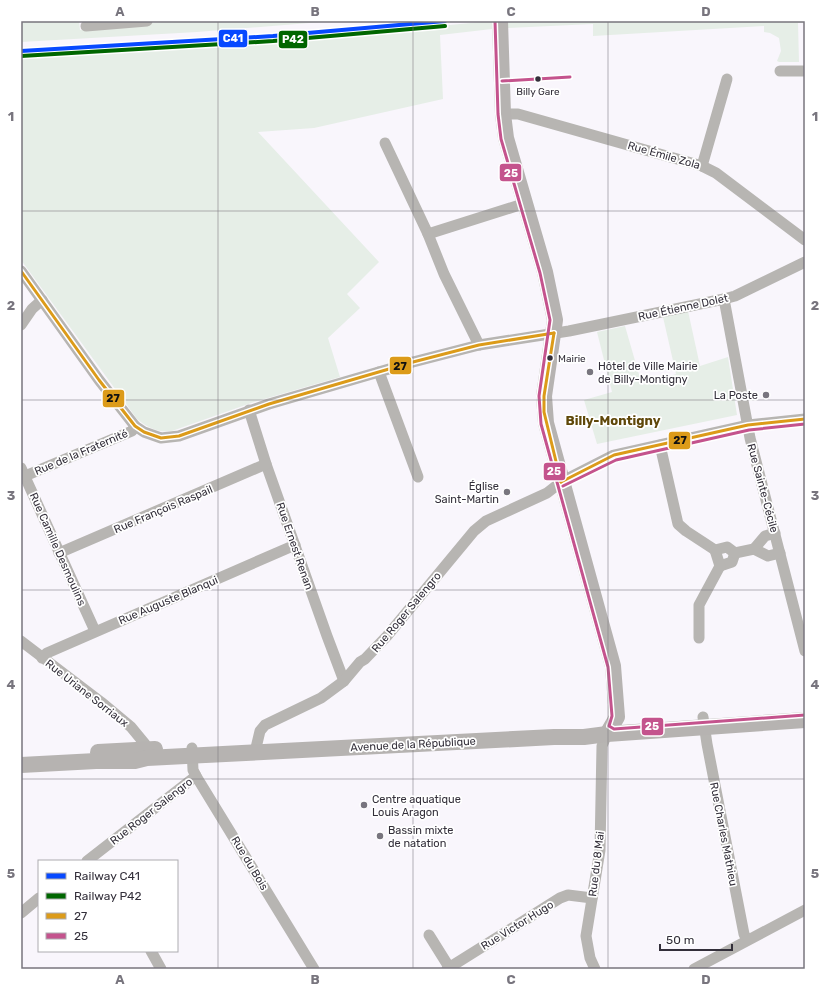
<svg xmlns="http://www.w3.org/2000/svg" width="826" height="990" font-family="Rubik,sans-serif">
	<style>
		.green { fill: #e6eee7 }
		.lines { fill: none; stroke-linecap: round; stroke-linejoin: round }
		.street { stroke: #b7b5b2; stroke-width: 11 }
		.secondary { stroke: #b6b3b1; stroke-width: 16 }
		.bus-1-casing { stroke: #fff; stroke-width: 6 }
		.bus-2-casing { stroke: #fff; stroke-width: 6 }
		.bus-1 { stroke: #dc9b19; stroke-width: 3 }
		.bus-2 { stroke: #c4538d; stroke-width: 3 }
		.rail-1-casing { stroke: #fff; stroke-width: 7 }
		.rail-2-casing { stroke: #fff; stroke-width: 7 }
		.rail-1 { stroke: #0749ff; stroke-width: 4 }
		.rail-2 { stroke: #060; stroke-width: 4 }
		.grid { fill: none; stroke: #78757e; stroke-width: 1; stroke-opacity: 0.55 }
		.bus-dot { fill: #332f3a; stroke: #fff; stroke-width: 1.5 }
		.poi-dot { fill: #78757e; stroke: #fff; stroke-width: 1.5 }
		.labels { text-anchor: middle; stroke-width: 3.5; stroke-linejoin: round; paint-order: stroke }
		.bus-label { font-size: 10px; fill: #332f3a; stroke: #fff }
		.street-label { font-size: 11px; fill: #332f3a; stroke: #fff }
		.poi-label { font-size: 11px; fill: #332f3a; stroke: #fff; text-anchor: start }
		.quarter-label { font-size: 13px; font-weight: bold; fill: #5f4709; stroke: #fff }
		.line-badge { stroke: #fff; stroke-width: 1.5 }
		.badge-label { font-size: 11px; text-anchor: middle; font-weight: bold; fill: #fff }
		.pale-badge-label { font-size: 11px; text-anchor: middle; font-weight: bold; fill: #111 }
		.neatline { fill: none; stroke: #78757e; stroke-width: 1.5 }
		.grid-label { font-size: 13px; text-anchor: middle; font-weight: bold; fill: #78757e }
	</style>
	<rect width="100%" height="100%" fill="#f9f6fc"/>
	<g class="green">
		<path d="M 21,21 L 79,21 L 80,30 L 172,21 L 334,21 L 197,32 L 21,42 Z"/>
		<path d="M 492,21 L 492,29 L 440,35 L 443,99 L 314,128 L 258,132 L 379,262 L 347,294 L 360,308 L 328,338 L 340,377 L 254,402 L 172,431 C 158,433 148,428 137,419 L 21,260 L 21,56 L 258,43 Z"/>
		<path d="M 507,21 L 805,21 L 805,23 L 798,23 L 799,62 L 779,62 L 777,61 L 781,51 L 779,38 L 770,33 L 764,32 L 764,26 L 593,36 L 593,24 L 508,28 Z"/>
		<path d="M 688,311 L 700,366 L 728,357 L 737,415 L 597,444 L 584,400 L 612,392 L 597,332 L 625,326 L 642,385 L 676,374 L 663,317 Z"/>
	</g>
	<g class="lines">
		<g class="street">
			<path d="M 86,26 L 147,21"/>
			<path d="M 780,71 L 805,71"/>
			<path d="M 503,114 L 518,114 L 702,166 L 716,173 L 805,240"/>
			<path d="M 385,143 L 428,234"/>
			<path d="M 702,166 L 727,79"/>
			<path d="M 21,271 L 99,380 L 135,426 L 144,432 L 161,438 L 179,436 L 269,404 L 413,362 L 479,345 L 569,331 L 724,299 L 735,296 L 805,262"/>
			<path d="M 724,299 L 750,438 L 805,651"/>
			<path d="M 21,325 L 32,309 L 42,300"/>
			<path d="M 479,345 L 444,274 L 428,234 L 526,203"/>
			<path d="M 379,372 L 418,477"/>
			<path d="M 249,410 L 266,464 L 327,636 L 344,681"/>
			<path d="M 660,445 L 678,524 L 686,531 L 715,550 L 727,547 L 735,553"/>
			<path d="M 21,468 L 95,631"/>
			<path d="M 25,476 L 132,431 L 135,426"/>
			<path d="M 775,533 L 765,536 L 754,549 L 768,556 L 780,553"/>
			<path d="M 715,550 L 720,566 L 732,562 L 735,553"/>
			<path d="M 59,553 L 266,464"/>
			<path d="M 735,553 L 754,549"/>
			<path d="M 699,638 L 699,605 L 720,566"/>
			<path d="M 21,641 L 101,702 L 131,727 L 145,744 L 147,755"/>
			<path d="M 42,658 L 47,653 L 295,545"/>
			<path d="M 703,717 L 707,744 L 744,934 L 747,940"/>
			<path d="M 192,748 L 193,770 L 196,776 L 314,969"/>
			<path d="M 255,752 L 260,731 L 265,725 L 321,698 L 344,681 L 360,662 L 365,659 L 387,636 L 474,531 L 486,521 L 547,493 L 561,482 L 614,455 L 748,425 L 805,419"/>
			<path d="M 87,861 L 196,776"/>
			<path d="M 21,913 L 39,898"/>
			<path d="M 429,935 L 449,967"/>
			<path d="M 151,951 L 161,969"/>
			<path d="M 447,969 L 560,898 L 568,895 L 592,898"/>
			<path d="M 595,969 L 590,958 L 586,936 L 600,850 L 602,746 L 607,734"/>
			<path d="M 694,969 L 805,910"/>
		</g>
		<g class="secondary">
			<path d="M 500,21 L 503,114 L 506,138 L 545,272 L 555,320 L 544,396 L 546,423 L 613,666 L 617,717 L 607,734"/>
			<path d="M 98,752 L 155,749"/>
			<path d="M 21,765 L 96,761 L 135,761 L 147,758 L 554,737 L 584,737 L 607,734 L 805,720"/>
		</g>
		<defs>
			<g id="bus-1">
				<path d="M 21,271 L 99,380 L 135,426 L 144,432 L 161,438 L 179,436 L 269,404 L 413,362 L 479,345 L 554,333"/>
				<path d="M 554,333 L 544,396 L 544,412 L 561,482"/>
				<path d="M 561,482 L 614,455 L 748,425 L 805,419"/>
			</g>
			<g id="bus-2">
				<path d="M 495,21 L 498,114 L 501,139 L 540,273 L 550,320 L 539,396 L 541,424 L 608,667 L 612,716 L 609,726 L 614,729 L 805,715"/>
				<path d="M 502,81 L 570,77"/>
				<path d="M 563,486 L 616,460 L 749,430 L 805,424"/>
			</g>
		</defs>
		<use href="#bus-1" class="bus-1-casing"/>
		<use href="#bus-2" class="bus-2-casing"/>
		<use href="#bus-1" class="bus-1"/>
		<use href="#bus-2" class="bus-2"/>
		<defs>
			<path id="rail-1" d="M 21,51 L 273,36 L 445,21"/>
			<path id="rail-2" d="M 21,56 L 273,41 L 445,26"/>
		</defs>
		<use href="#rail-1" class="rail-1-casing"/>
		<use href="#rail-2" class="rail-2-casing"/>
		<use href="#rail-1" class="rail-1"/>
		<use href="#rail-2" class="rail-2"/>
	</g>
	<path class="grid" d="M 218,21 L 218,969M 413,21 L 413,969M 608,21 L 608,969M 21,211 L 805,211M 21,400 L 805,400M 21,590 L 805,590M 21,779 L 805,779"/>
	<g class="bus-dot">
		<circle cx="538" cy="79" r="3.5"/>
		<circle cx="550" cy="358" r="3.5"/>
	</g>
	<g class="poi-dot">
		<circle cx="590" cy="372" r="4"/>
		<circle cx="766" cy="395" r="4"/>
		<circle cx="507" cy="492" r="4"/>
		<circle cx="364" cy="805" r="4"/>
		<circle cx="380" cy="836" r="4"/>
	</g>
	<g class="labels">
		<g class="bus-label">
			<text x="538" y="95">Billy Gare</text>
			<text x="558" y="362" text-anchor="start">Mairie</text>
		</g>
		<g class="street-label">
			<text transform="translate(664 155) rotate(16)" y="4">Rue Émile Zola</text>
			<text transform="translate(683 307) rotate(-12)" y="4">Rue Étienne Dolet</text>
			<text transform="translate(81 452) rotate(-23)" y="4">Rue de la Fraternité</text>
			<text transform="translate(763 488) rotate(75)" y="4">Rue Sainte-Cécile</text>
			<text transform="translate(163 509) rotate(-23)" y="4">Rue François Raspail</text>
			<text transform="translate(295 546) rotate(71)" y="4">Rue Ernest Renan</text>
			<text transform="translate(58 549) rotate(66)" y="4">Rue Camille Desmoulins</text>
			<text transform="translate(168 600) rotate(-23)" y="4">Rue Auguste Blanqui</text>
			<text transform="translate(406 612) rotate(-50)" y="4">Rue Roger Salengro</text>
			<text transform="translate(87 693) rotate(38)" y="4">Rue Uriane Sorriaux</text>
			<text transform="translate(413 744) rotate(-3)" y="4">Avenue de la République</text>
			<text transform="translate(151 811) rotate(-38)" y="4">Rue Roger Salengro</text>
			<text transform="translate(724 834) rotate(79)" y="4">Rue Charles Mathieu</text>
			<text transform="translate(250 863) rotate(59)" y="4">Rue du Bois</text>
			<text transform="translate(596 864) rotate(-83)" y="4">Rue du 8 Mai</text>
			<text transform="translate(517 925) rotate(-32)" y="4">Rue Victor Hugo</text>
		</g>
		<g class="poi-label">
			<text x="598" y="370">Hôtel de Ville Mairie<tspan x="598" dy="13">de Billy-Montigny</tspan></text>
			<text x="758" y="399" text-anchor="end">La Poste</text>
			<text x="499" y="490" text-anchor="end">Église<tspan x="499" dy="13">Saint-Martin</tspan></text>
			<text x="372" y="803">Centre aquatique<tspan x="372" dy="13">Louis Aragon</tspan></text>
			<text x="388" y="834">Bassin mixte<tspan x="388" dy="13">de natation</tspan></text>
		</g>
		<g class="quarter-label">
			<text x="613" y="425">Billy-Montigny</text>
		</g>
	</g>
	<g class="line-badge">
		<rect x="218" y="29" width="30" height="19" rx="4" fill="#0749ff"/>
		<rect x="278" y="30" width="30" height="19" rx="4" fill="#060"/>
		<rect x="499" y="163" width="23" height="19" rx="4" fill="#c4538d"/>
		<rect x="389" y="356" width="23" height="19" rx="4" fill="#dc9b19"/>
		<rect x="102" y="389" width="23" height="19" rx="4" fill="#dc9b19"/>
		<rect x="668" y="431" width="23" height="19" rx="4" fill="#dc9b19"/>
		<rect x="543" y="462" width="23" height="19" rx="4" fill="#c4538d"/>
		<rect x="641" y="717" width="23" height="19" rx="4" fill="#c4538d"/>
	</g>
	<g class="badge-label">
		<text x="233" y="42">C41</text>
		<text x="293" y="43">P42</text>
		<text x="511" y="177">25</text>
		<text x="554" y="475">25</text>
		<text x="652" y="730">25</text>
	</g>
	<g class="pale-badge-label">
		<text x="400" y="370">27</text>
		<text x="113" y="402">27</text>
		<text x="680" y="444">27</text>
	</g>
	<rect width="826" height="990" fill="none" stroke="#ffffff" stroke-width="44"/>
	<rect x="38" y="860" width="140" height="92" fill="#ffffff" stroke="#adacb0"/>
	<rect x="46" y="873" width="20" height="6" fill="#0749ff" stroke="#adacb0"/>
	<text x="74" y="880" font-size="12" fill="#332f3a">Railway C41</text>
	<rect x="46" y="893" width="20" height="6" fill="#006600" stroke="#adacb0"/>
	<text x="74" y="900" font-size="12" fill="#332f3a">Railway P42</text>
	<rect x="46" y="913" width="20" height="6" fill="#dc9b19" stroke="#adacb0"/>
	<text x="74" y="920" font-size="12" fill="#332f3a">27</text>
	<rect x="46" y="933" width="20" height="6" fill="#c4538d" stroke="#adacb0"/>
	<text x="74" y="940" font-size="12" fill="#332f3a">25</text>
	<path d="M660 944v6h72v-6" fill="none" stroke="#332f3a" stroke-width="2"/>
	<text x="666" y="944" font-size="12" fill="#332f3a" stroke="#ffffff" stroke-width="3" paint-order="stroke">50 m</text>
	<rect x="22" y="22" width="782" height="946" class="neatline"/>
	<g class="grid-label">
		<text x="120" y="16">A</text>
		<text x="315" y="16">B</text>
		<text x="511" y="16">C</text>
		<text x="706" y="16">D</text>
		<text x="11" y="121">1</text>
		<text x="815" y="121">1</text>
		<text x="11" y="310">2</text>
		<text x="815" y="310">2</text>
		<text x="11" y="500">3</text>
		<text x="815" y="500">3</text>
		<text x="11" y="689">4</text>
		<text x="815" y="689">4</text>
		<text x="11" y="878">5</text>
		<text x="815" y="878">5</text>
		<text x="120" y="984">A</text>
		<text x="315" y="984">B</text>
		<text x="511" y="984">C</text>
		<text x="706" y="984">D</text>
	</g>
</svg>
